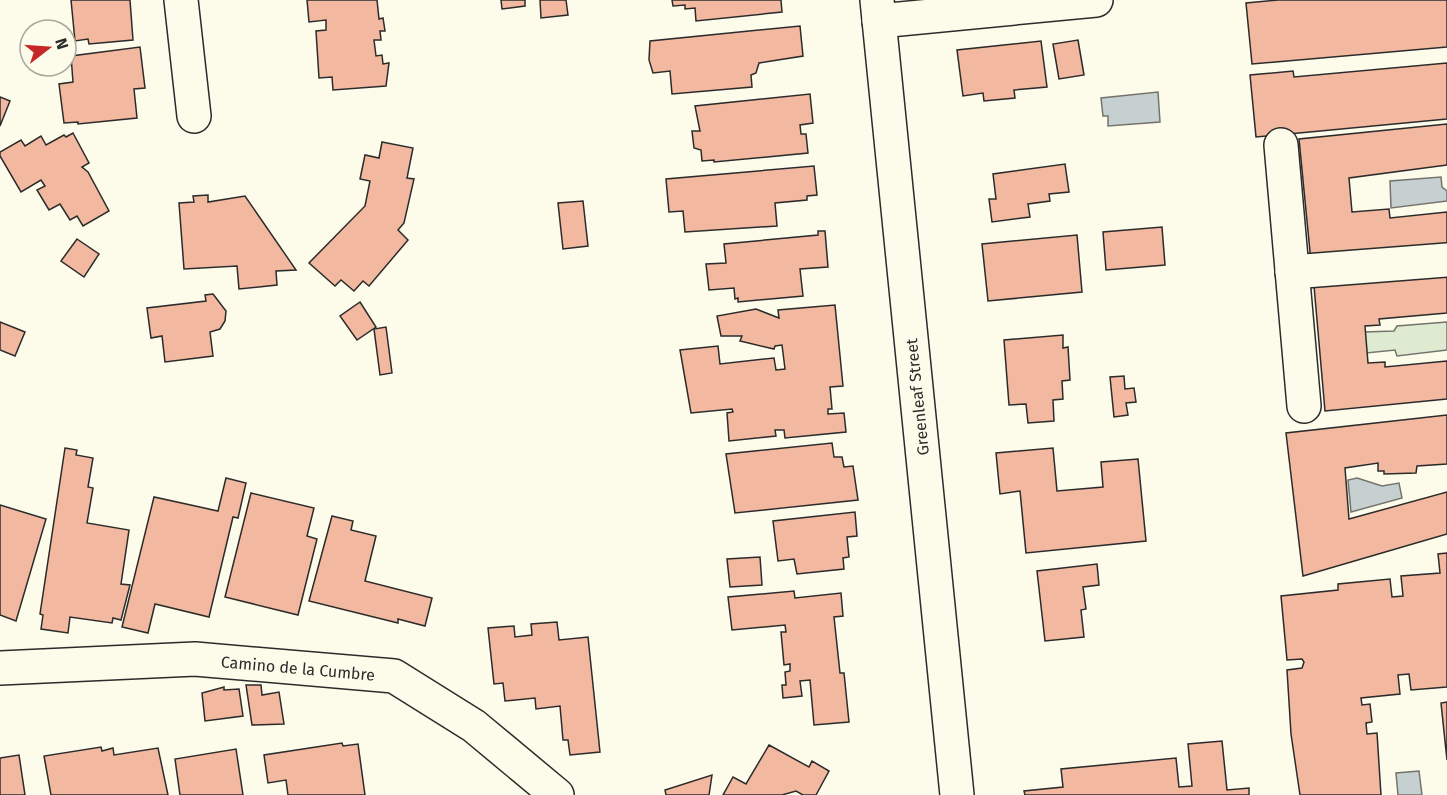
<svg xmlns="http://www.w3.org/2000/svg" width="1447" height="795" font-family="'Fira Sans',sans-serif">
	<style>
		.green { fill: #deebd1; stroke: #74746e; stroke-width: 1.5 }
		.water { fill: #c7d0d0; stroke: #74746e; stroke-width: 1.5 }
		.building { fill: #f2b8a0; stroke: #2b2b2b; stroke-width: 1.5 }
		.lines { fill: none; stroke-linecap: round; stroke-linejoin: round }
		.minor-casing { stroke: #2b2b2b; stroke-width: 36 }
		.minor { stroke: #fdfbea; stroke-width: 33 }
		.labels { text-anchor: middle; stroke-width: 4.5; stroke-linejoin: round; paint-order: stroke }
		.street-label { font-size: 16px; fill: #2b2b2b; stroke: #fdfbea }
	</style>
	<rect width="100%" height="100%" fill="#fdfbea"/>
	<path class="green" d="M 1447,322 L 1447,350 L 1397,356 L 1395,350 L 1366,353 L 1364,332 L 1394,331 L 1397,326 Z"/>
	<g class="water">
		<path d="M 1158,92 L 1160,122 L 1108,126 L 1108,116 L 1103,116 L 1101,98 Z"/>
		<path d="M 1441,177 L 1442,187 L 1447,191 L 1447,201 L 1391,208 L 1390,181 Z"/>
		<path d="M 1357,478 L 1382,486 L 1399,483 L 1402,498 L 1351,512 L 1348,480 Z"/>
		<path d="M 1419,771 L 1422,795 L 1398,795 L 1396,773 Z"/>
	</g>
	<g class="building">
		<path d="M 71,0 L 130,0 L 133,40 L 89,44 L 88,39 L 75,41 Z"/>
		<path d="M 307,0 L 377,0 L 379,19 L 383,18 L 385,31 L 380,31 L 381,40 L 374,40 L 376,56 L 382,55 L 383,64 L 389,63 L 386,86 L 333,90 L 332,77 L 319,78 L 316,31 L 326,30 L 326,20 L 309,22 Z"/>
		<path d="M 501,0 L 525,0 L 525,6 L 502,9 Z"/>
		<path d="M 540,0 L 566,0 L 568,15 L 541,18 Z"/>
		<path d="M 672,0 L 781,0 L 782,12 L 696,21 L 695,8 L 685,9 L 685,5 L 673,6 Z"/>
		<path d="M 1278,0 L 1447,0 L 1447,47 L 1252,64 L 1246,3 Z"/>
		<path d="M 800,26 L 803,56 L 759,63 L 756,73 L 751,75 L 752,87 L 672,94 L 670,71 L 653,73 L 649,60 L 650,41 Z"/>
		<path d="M 1078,40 L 1084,75 L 1059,79 L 1053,44 Z"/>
		<path d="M 1041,41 L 1047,87 L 1014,90 L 1015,98 L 984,101 L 983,93 L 963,96 L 957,50 Z"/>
		<path d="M 140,47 L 145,88 L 134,89 L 137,118 L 78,124 L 78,122 L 64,123 L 59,84 L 73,82 L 71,56 Z"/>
		<path d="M 1447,63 L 1447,119 L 1256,137 L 1250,75 L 1293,71 L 1294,77 Z"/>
		<path d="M 810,94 L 813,123 L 800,125 L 801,134 L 806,134 L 808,153 L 714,162 L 714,160 L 702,161 L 701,150 L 694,148 L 692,131 L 700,131 L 695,106 Z"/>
		<path d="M 0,97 L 10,101 L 0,126 Z"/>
		<path d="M 1447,124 L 1447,165 L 1349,178 L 1352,212 L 1389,209 L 1390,218 L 1447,212 L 1447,253 L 1311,262 L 1299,139 Z"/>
		<path d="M 73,133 L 89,163 L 82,167 L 88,172 L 109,211 L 83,226 L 77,216 L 70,220 L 60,204 L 49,210 L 37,190 L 45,186 L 41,180 L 21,192 L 0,156 L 0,152 L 21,140 L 25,146 L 41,136 L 46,145 L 64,135 L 66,137 Z"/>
		<path d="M 382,142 L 413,148 L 407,178 L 414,179 L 404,223 L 398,230 L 408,240 L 369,286 L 363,281 L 354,291 L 341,280 L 335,286 L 309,263 L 365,206 L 370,181 L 360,179 L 365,155 L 379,158 Z"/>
		<path d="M 1065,164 L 1069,192 L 1049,194 L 1050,201 L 1028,204 L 1030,217 L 992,222 L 989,199 L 996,199 L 993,174 Z"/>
		<path d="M 814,166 L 817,195 L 807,196 L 807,200 L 775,203 L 777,226 L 685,232 L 683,211 L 669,212 L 666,179 Z"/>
		<path d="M 208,195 L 208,202 L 245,196 L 296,270 L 276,271 L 277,285 L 239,289 L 237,266 L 184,269 L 179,203 L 194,202 L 193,196 Z"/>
		<path d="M 583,201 L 588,246 L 563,249 L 558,203 Z"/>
		<path d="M 1162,227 L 1165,265 L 1106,270 L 1103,232 Z"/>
		<path d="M 818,231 L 825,231 L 828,267 L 800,269 L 803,296 L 738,302 L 738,298 L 735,299 L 734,288 L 709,290 L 706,264 L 726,263 L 724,244 L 818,235 Z"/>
		<path d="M 1077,235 L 1082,292 L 988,301 L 982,244 Z"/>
		<path d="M 77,239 L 99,254 L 84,277 L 61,261 Z"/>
		<path d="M 1447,272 L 1447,313 L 1379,319 L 1380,325 L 1365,326 L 1368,363 L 1385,362 L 1385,367 L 1447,361 L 1447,399 L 1325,411 L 1314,286 Z"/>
		<path d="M 213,294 L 226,311 L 225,321 L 220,329 L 210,332 L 213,356 L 165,362 L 162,336 L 151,338 L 147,308 L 206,301 L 205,295 Z"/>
		<path d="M 360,302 L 376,327 L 357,340 L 340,316 Z"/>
		<path d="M 835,305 L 843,386 L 830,387 L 832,409 L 828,409 L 828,414 L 844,413 L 846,432 L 785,438 L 784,430 L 775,430 L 776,436 L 729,441 L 727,413 L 733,412 L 732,409 L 691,413 L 680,350 L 718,346 L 720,364 L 774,358 L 776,370 L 785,369 L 782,345 L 775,346 L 774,349 L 740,341 L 742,336 L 721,336 L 717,316 L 756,309 L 779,318 L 778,310 Z"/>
		<path d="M 0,322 L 25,332 L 15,356 L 0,350 Z"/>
		<path d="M 386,327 L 392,373 L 380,375 L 374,329 Z"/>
		<path d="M 1063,335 L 1063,348 L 1068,347 L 1070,380 L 1062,381 L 1063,399 L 1053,400 L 1054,421 L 1028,423 L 1026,404 L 1009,405 L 1004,340 Z"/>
		<path d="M 1124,376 L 1125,389 L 1134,388 L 1136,402 L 1126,403 L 1128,415 L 1114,417 L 1110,377 Z"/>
		<path d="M 1447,415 L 1447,464 L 1417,466 L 1416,473 L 1384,474 L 1384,471 L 1378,471 L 1378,463 L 1345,468 L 1349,519 L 1447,492 L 1447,534 L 1303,576 L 1286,433 Z"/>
		<path d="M 832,443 L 834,457 L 842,457 L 844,467 L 853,466 L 858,500 L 735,513 L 726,454 Z"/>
		<path d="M 65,448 L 77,450 L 76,455 L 93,458 L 88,487 L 93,488 L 87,523 L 129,530 L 121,584 L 130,585 L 121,620 L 113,618 L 112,623 L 70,617 L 68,633 L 41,629 L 43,615 L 40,614 Z"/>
		<path d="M 1053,448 L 1057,491 L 1103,487 L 1101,462 L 1138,459 L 1146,541 L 1026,553 L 1020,491 L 1000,494 L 996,453 Z"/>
		<path d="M 226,478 L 246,483 L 238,518 L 233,517 L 209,617 L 155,604 L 148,633 L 122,627 L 154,497 L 218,511 Z"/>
		<path d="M 251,493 L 314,508 L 307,536 L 317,539 L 298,615 L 225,597 Z"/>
		<path d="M 0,505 L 46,519 L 16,621 L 0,615 Z"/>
		<path d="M 855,512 L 857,536 L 847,537 L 849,557 L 843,558 L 844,569 L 797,574 L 794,559 L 778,561 L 773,521 Z"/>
		<path d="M 332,516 L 353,521 L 351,530 L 376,536 L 365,581 L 432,598 L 425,626 L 398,619 L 398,623 L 309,601 Z"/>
		<path d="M 1447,553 L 1447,687 L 1411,690 L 1409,674 L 1398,675 L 1400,694 L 1361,698 L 1362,705 L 1370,704 L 1372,722 L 1366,723 L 1367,734 L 1377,733 L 1381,795 L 1300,795 L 1291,734 L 1287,670 L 1302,668 L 1304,662 L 1302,659 L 1287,660 L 1281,596 L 1338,590 L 1338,584 L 1390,579 L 1392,597 L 1403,596 L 1401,576 L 1440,573 L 1438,554 Z"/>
		<path d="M 760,557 L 762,585 L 730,587 L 727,559 Z"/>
		<path d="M 1097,564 L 1099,585 L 1083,587 L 1086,609 L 1081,610 L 1084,637 L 1045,641 L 1037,571 Z"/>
		<path d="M 794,591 L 795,598 L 841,593 L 843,616 L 834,617 L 840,673 L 844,673 L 849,722 L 814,725 L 810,680 L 800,681 L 802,696 L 783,698 L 782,685 L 786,685 L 785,672 L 790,671 L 790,664 L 784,665 L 781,632 L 786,632 L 785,625 L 732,630 L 728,597 Z"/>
		<path d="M 557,622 L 559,640 L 588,637 L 600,752 L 570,755 L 568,740 L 563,740 L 560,706 L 536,709 L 535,698 L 505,701 L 503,683 L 494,684 L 488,628 L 514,626 L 515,637 L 532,635 L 531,624 Z"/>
		<path d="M 246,685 L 261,685 L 262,695 L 279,692 L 284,724 L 252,725 Z"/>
		<path d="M 224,687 L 224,690 L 239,689 L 243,716 L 205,721 L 202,693 Z"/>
		<path d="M 1447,702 L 1447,760 L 1441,703 Z"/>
		<path d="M 1222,741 L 1227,790 L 1249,788 L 1249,795 L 1025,795 L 1024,791 L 1063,787 L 1061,769 L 1176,758 L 1179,787 L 1192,786 L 1188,744 Z"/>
		<path d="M 342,743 L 343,746 L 358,744 L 365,795 L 288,795 L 286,780 L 268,783 L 264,755 Z"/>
		<path d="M 769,745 L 809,767 L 812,761 L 829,771 L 816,795 L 803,795 L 796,791 L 782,795 L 723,795 L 733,777 L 746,784 Z"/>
		<path d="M 101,747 L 102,751 L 113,748 L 114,755 L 158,748 L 168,795 L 51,795 L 44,756 Z"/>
		<path d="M 236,749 L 243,795 L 180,795 L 175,759 Z"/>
		<path d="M 19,755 L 25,795 L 0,795 L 0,758 Z"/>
		<path d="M 712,775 L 709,795 L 666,795 L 665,790 Z"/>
	</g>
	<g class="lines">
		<defs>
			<g id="minor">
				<path d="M 181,0 L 194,116"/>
				<path d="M 877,0 L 957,795"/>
				<path d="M 879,21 L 1096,0"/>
				<path d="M 1281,145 L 1304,406"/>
				<path d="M 1292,272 L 1447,260"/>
				<path d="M 0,668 L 195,659 L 394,676 L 474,726 L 557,795"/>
			</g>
		</defs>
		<use href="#minor" class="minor-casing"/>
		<use href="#minor" class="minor"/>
	</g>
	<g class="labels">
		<g class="street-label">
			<text transform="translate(917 397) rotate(-96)" y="6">Greenleaf Street</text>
			<text transform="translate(298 668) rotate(5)" y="6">Camino de la Cumbre</text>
		</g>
	</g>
	<g transform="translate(48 48) rotate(73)"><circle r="28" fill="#fdfbea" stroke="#a9a89e" stroke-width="1.5"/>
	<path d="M0-4.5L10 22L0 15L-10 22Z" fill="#c62828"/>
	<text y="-9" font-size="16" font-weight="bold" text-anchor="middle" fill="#2b2b2b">N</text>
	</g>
</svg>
